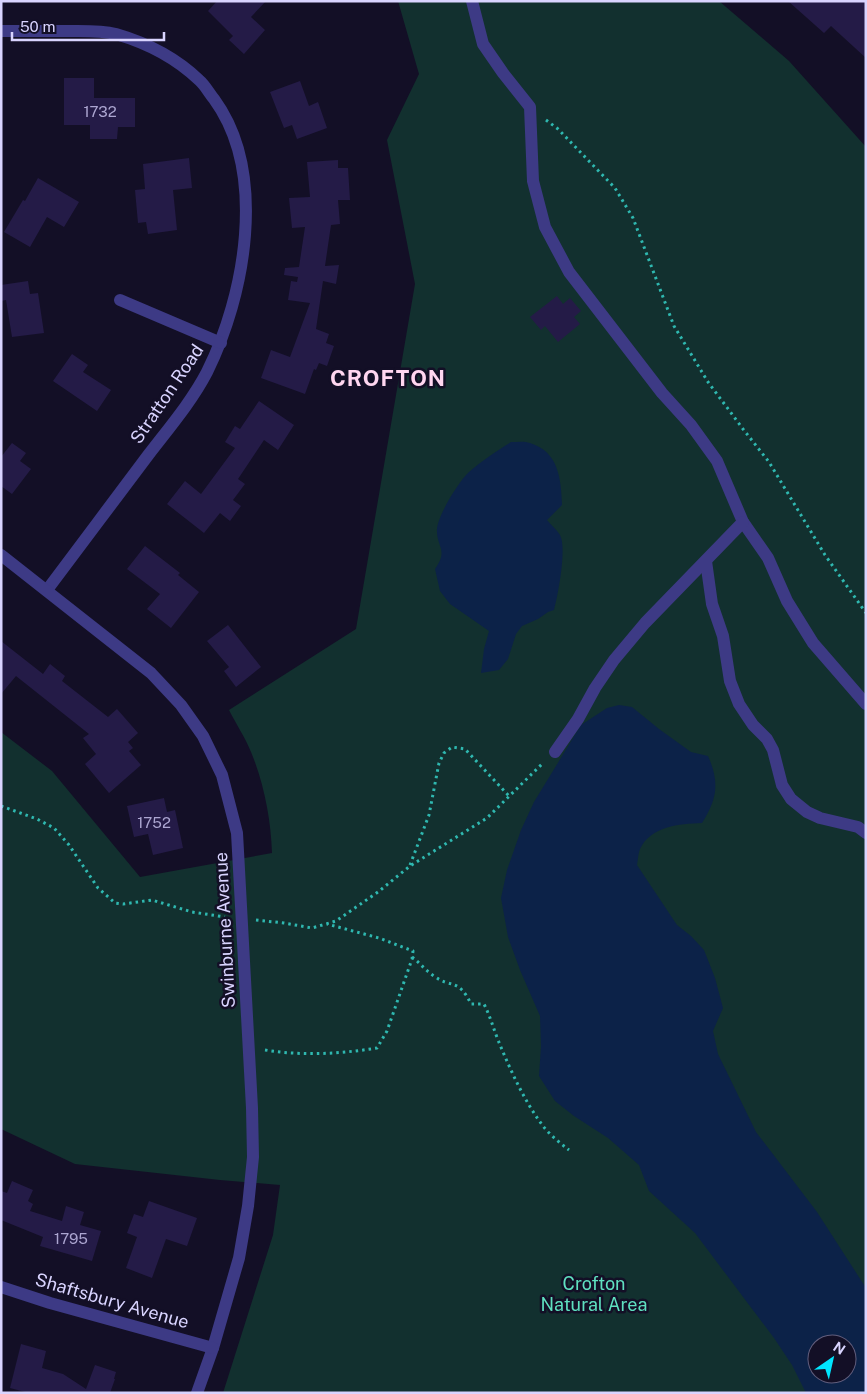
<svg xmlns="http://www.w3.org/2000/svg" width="867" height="1394" font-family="'Public Sans',sans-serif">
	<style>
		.green { fill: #12302f; fill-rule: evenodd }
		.water { fill: #0c2248; fill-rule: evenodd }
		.building { fill: #241b47 }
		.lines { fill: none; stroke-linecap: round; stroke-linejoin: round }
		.path { stroke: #2fb8b0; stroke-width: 3; stroke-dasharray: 2.5 4; stroke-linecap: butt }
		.minor { stroke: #3d3a85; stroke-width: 12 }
		.labels { text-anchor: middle; stroke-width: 5; stroke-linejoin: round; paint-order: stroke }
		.number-label { font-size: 15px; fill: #aca6d1 }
		.street-label { font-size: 18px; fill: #d9d4ff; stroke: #130f26 }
		.park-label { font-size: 18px; fill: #5fe0c0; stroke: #130f26 }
		.district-label { font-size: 22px; font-weight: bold; letter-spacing: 1px; fill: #ffd6f0; stroke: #130f26 }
	</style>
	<rect width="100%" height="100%" fill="#130f26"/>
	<path class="green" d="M 398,1 L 719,1 L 789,61 L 866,147 L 866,1393 L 223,1393 L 273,1235 L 280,1185 L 220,1180 L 75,1164 L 1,1129 L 1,732 L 52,771 L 140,877 L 272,853 C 271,820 264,783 251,752 C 245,737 236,724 229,710 L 356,629 L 415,284 L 387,140 L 419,74 ZM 817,1344 L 847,1344 L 847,1374 L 817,1374 Z"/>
	<g class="water">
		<path d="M 511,442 C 517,442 525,441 530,443 C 559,452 561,479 562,505 L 547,520 C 551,525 557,530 560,535 C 567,548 558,595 554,610 L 548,612 L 538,619 L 522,626 L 516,634 L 508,659 L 499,670 L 481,673 L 484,649 L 489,631 L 450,604 L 440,591 L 435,569 C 449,549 436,547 437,529 C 438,515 459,481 469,472 C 481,461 497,451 511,442 Z"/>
		<path d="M 619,705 L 632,707 L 659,729 L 691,752 L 708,756 C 720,783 717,799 702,823 C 679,824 651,826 640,849 C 638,854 638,860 637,865 L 677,925 L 691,936 L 704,950 L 715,978 L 723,1008 L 713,1031 L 718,1054 L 756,1132 L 817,1212 L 866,1288 L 866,1393 L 806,1393 L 792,1365 L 774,1338 L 695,1233 L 649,1191 L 639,1165 L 608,1138 L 574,1116 L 555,1101 L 539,1076 L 541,1046 L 540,1016 L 520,970 L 508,937 L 501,898 L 507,870 L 521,830 L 534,802 L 581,725 L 607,708 ZM 817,1344 L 847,1344 L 847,1374 L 817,1374 Z"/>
	</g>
	<g class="building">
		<path d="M 217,1 L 266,1 L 251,17 L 265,30 L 244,54 L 229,40 L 233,36 L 208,11 Z"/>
		<path d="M 788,1 L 866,1 L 866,58 L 831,26 L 824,33 Z"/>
		<path d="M 64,78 L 94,78 L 94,98 L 135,98 L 135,127 L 118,127 L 117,139 L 90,139 L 90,125 L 64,125 Z"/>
		<path d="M 300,81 L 309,106 L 318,102 L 327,128 L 297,139 L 292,125 L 284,128 L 270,92 Z"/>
		<path d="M 189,158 L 192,188 L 173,190 L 177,230 L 148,234 L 146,222 L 138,223 L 135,190 L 145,189 L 143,164 Z"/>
		<path d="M 338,160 L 338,168 L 348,168 L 350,200 L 338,200 L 340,224 L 331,225 L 325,266 L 339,265 L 336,284 L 323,281 L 316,329 L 329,334 L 326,343 L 334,346 L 327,366 L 319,363 L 316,370 L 314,369 L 305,394 L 261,378 L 271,350 L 290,357 L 310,303 L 288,300 L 291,281 L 297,282 L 298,277 L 284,275 L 285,268 L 299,267 L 305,227 L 292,228 L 289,198 L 310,197 L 307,162 Z"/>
		<path d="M 38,178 L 79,202 L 64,227 L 47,217 L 30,247 L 4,232 L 23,200 L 25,201 Z"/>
		<path d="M 28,281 L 30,294 L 38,293 L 44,333 L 12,337 L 6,300 L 1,301 L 1,285 Z"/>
		<path d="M 557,296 L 563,304 L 570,298 L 581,311 L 574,317 L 580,324 L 558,342 L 545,326 L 541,330 L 530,317 Z"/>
		<path d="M 72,354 L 88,365 L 83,372 L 111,390 L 97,411 L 53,381 Z"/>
		<path d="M 259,401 L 294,425 L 278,450 L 264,440 L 238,479 L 245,484 L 233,500 L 241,506 L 230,521 L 220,513 L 204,533 L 167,504 L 185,481 L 201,494 L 235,448 L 225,442 L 235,426 L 240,429 Z"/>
		<path d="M 12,443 L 26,453 L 20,461 L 31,469 L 12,494 L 1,486 L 1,457 Z"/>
		<path d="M 145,546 L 180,573 L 178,575 L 199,592 L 171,628 L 147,609 L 160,594 L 127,569 Z"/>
		<path d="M 228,625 L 261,667 L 236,687 L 224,671 L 229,667 L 207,641 Z"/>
		<path d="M 1,641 L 43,674 L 50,664 L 65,676 L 62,681 L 108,717 L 117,709 L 138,733 L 128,742 L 133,748 L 129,751 L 141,765 L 109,793 L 85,764 L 96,754 L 83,738 L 89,734 L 16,676 L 1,694 Z"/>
		<path d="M 164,798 L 167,812 L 175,810 L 183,848 L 153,855 L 148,834 L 134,837 L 127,806 Z"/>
		<path d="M 12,1181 L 33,1190 L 28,1201 L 33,1204 L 30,1211 L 62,1221 L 66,1206 L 84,1212 L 80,1225 L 101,1231 L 92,1261 L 40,1246 L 43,1237 L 1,1220 L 1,1191 L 7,1193 Z"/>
		<path d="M 149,1201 L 197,1218 L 187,1246 L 166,1239 L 152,1278 L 126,1268 L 137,1237 L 127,1233 L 134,1214 L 143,1217 Z"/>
		<path d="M 21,1344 L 46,1351 L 42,1368 L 63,1374 L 86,1389 L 95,1365 L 116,1372 L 114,1379 L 115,1379 L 110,1393 L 29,1393 L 10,1388 Z"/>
	</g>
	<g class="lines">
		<g class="path">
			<path d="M 546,120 L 558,129 L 615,188 L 633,218 L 674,326 L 708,382 L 743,429 L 769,462 L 825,555 L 866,613"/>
			<path d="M 1,806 L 37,819 L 54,828 L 69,845 L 98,888 L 115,903 L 123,904 L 152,900 L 192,912 L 225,917"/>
			<path d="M 410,865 L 429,815 L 439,763 L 444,753 L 452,747 L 465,749 L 509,796"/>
			<path d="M 256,920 L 284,923 L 312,928 L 336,921 L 378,892 L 410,866 L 487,818 L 544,762"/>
			<path d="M 412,957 C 420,963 426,971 434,976 C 451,989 458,977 471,1004 L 484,1004 C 490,1016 493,1027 498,1040 C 510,1069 524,1101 543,1126 C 550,1135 560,1143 569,1150"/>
			<path d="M 265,1050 C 302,1056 339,1054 377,1048 L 387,1031 L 412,959 L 413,951 L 379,938 L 327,924"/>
		</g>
		<g class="minor">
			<path d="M 472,1 L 483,44 L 503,73 L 530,107 L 533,181 L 545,227 L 569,272 L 662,393 L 691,425 L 717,461 L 743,522 L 768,558 L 787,601 L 813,643 L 866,704"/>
			<path d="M 1,31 C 22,31 44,31 65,31 C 81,31 100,30 116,34 C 147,43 176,58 199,80 C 205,85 209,93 214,99 C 268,173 245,296 207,372 C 192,401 169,428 149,454 C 115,499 81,545 47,590"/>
			<path d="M 120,300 L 221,343"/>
			<path d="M 1,555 L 151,673 L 181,705 L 203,736 L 222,775 L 237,833 L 252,1108 L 253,1157 L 248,1206 L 239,1258 L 213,1348 L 197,1393"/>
			<path d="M 706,561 L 712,604 L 723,636 L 730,681 L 739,704 L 753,725 L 767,739 L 773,750 L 782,785 L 791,799 L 807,812 L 820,818 L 858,827 L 866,833"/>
			<path d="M 555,752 L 578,719 L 595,688 L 614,660 L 645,623 L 743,522"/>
			<path d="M 1,1287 L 50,1303 L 213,1348"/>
		</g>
	</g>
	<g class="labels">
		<g class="number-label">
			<text x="100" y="117">1732</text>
			<text x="154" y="828">1752</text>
			<text x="71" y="1244">1795</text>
		</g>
		<g class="street-label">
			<text transform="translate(167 394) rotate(-56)" y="6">Stratton Road</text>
			<text transform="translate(225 930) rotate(-93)" y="6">Swinburne Avenue</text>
			<text transform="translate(112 1301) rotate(16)" y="6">Shaftsbury Avenue</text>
		</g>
		<g class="park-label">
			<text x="594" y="1290">Crofton<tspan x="594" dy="21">Natural Area</tspan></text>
		</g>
		<g class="district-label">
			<text x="388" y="386">CROFTON</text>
		</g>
	</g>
	<rect width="867" height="1394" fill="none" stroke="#d9d4ff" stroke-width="5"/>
	<g transform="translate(832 1359) rotate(34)"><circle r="24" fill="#130f26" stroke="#625e7d"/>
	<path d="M0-4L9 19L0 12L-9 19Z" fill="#00e5ff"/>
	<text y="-8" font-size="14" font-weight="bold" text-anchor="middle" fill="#d9d4ff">N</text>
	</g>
	<path d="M12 32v8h152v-8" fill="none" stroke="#d9d4ff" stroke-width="2.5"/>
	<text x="20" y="32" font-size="15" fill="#d9d4ff" stroke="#130f26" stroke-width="4" paint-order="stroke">50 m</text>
</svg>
